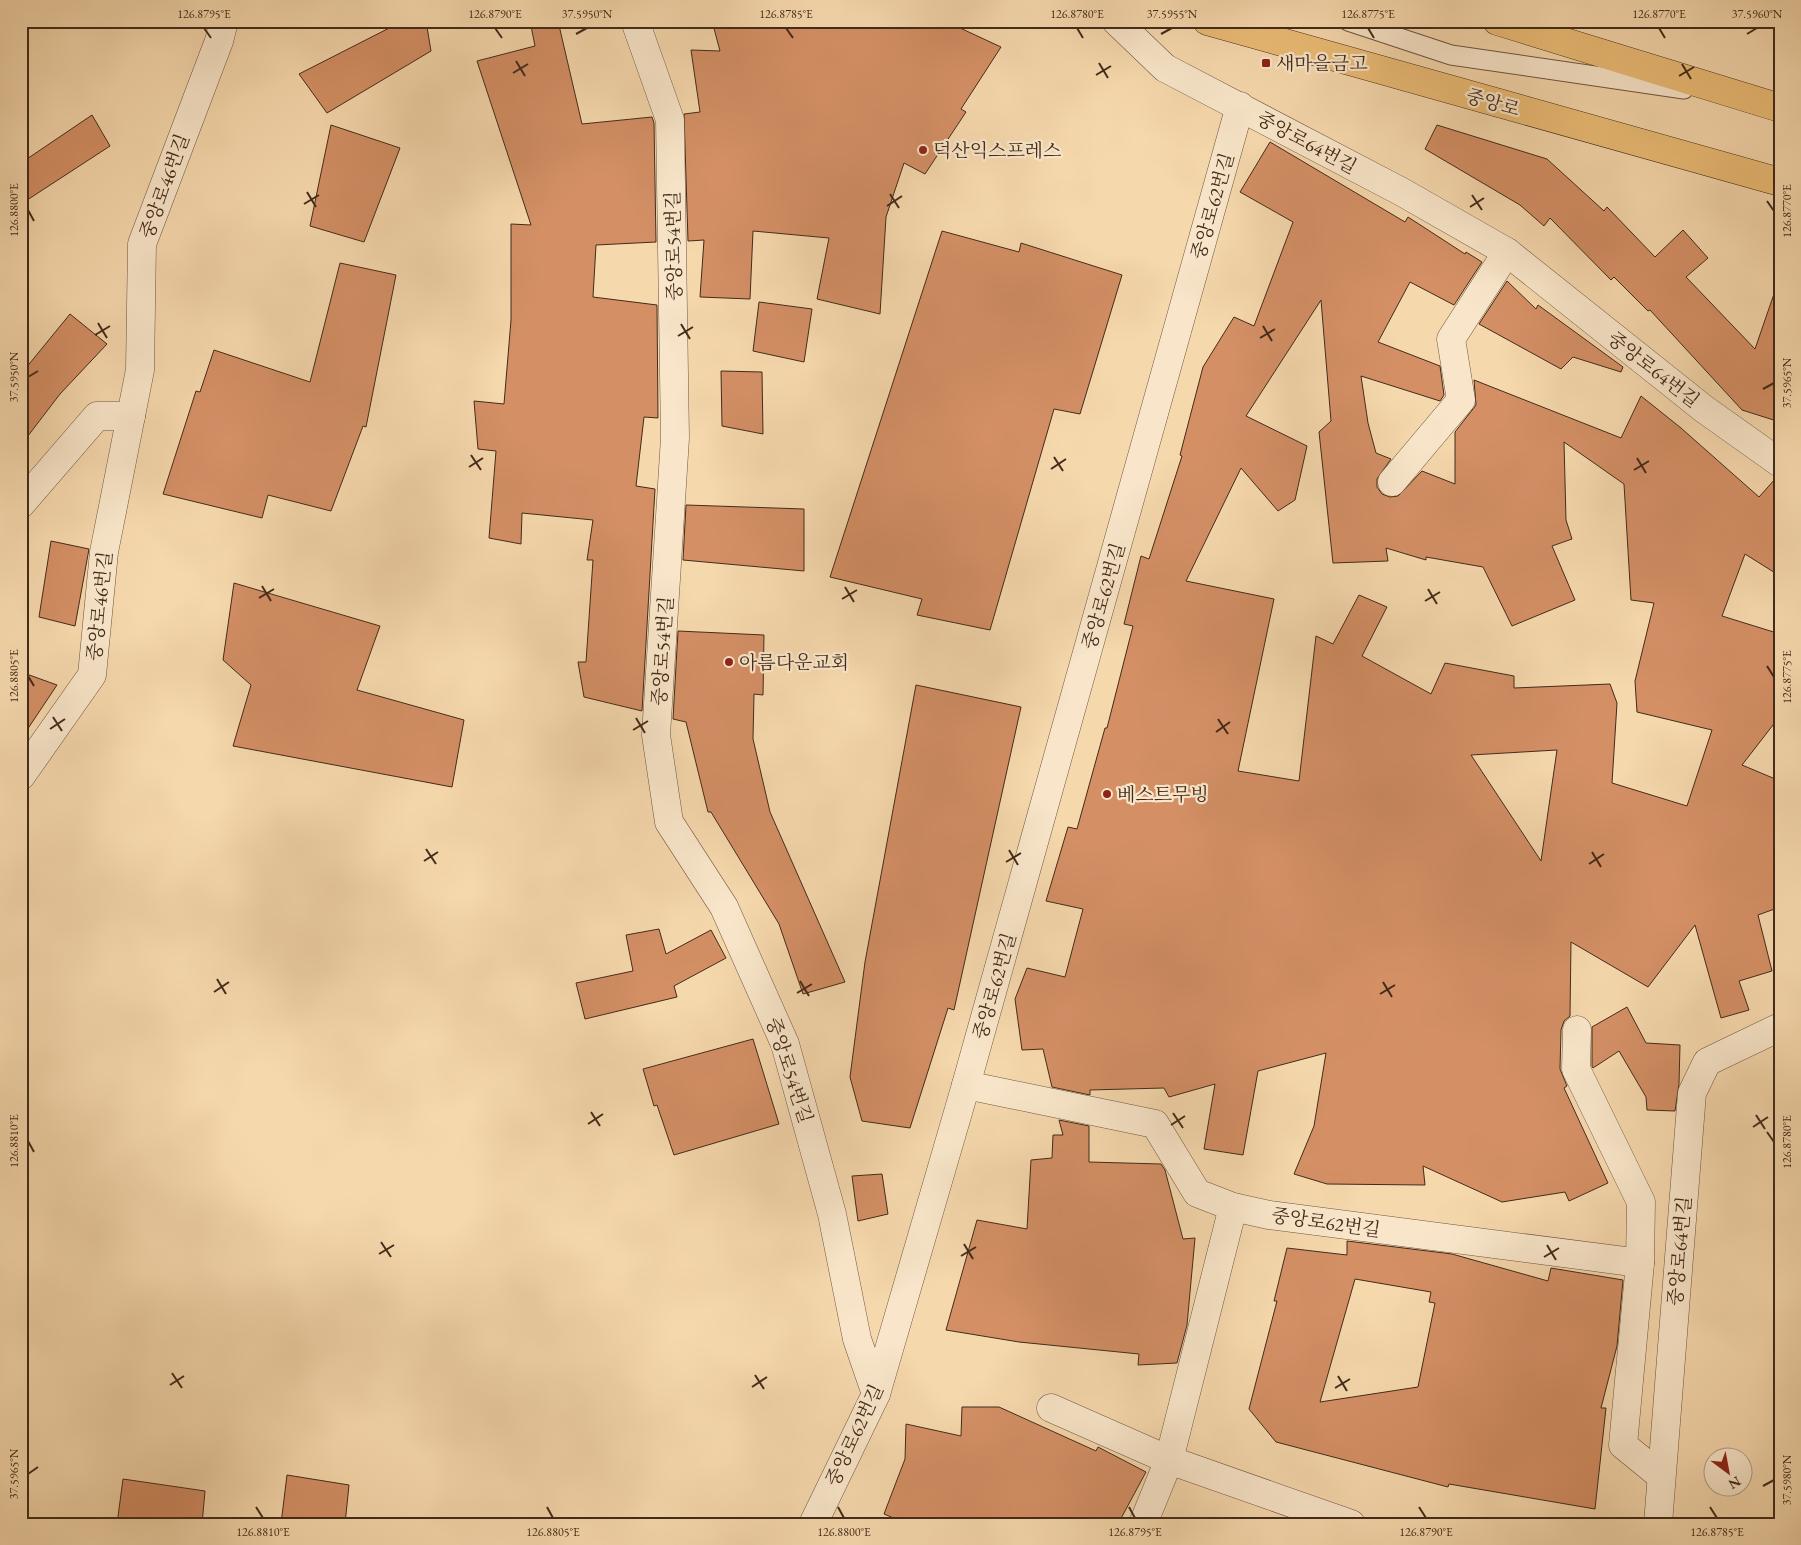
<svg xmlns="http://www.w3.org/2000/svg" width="1801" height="1545" font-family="'EB Garamond','Noto Serif KR',serif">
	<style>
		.building { fill: #d48f65; stroke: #422b1b; fill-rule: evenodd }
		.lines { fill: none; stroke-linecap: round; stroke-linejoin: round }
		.lane-casing { stroke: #6f5640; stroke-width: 21 }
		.street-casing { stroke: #6f5640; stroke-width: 29 }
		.primary-casing { stroke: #422b1b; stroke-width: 29 }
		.lane { stroke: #f9e6ca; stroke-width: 19 }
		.street { stroke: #f9e6ca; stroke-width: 28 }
		.primary { stroke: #ebbc76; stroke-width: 28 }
		.ticks { fill: none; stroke: #422b1b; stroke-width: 2 }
		.poi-dot { fill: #8f2418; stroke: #f9e6ca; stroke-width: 2 }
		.labels { text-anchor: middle; stroke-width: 4.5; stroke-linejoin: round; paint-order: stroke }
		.poi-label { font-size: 19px; fill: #422b1b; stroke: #f9e6ca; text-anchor: start }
		.street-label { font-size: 19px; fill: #422b1b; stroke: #f9e6ca }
		.neatline { fill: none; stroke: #422b1b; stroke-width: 2 }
		.ticks-label { font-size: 12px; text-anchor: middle; fill: #422b1b }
	</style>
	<rect width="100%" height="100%" fill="#f6d8ad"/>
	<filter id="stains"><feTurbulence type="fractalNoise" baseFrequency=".004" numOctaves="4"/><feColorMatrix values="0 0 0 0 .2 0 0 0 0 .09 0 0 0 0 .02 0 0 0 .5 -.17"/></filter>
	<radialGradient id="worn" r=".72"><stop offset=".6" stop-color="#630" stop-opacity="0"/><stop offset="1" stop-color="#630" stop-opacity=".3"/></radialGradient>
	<g class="building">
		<path d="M 403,21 L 426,21 L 431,51 L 327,113 L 299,74 Z"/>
		<path d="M 530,21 L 558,21 L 582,124 L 652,117 L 654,123 L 656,242 L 596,245 L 593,297 L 657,305 L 658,418 L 644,417 L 636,486 L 655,489 L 642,711 L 584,697 L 578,662 L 586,662 L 593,560 L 587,560 L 593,520 L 522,513 L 521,544 L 489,538 L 496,451 L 478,449 L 474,401 L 504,404 L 511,320 L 511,224 L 531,225 L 477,61 L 535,46 Z"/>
		<path d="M 712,21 L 945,21 L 1001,47 L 961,109 L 966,112 L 925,174 L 904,163 L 886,217 L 880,314 L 817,299 L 829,238 L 753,231 L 750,299 L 700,297 L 704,240 L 688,241 L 684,114 L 700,112 L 691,50 L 720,51 Z"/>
		<path d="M 92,115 L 110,146 L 21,204 L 21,163 Z"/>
		<path d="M 331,125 L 400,148 L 364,242 L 310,226 Z"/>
		<path d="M 1437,125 L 1547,159 L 1604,211 L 1607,207 L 1655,257 L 1683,230 L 1708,258 L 1686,277 L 1755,349 L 1775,291 L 1780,292 L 1780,422 L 1742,410 L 1650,310 L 1648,311 L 1614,277 L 1611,280 L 1550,218 L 1544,226 L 1520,205 L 1425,149 Z"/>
		<path d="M 1270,142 L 1405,222 L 1408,217 L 1465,254 L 1466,252 L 1482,262 L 1454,305 L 1410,282 L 1378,342 L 1440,366 L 1444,395 L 1440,401 L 1361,376 L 1368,423 L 1376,453 L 1391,459 L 1377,479 L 1377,487 L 1382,494 L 1390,497 L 1398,496 L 1422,471 L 1455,484 L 1455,432 L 1476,405 L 1474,380 L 1621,438 L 1641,396 L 1681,428 L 1759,497 L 1776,478 L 1780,478 L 1780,576 L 1745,554 L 1722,616 L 1780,634 L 1780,716 L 1742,765 L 1780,781 L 1780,907 L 1758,915 L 1772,971 L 1739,981 L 1749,1010 L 1721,1018 L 1695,925 L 1648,987 L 1571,942 L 1570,1016 L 1564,1021 L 1561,1030 L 1560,1069 L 1567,1086 L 1564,1088 L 1608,1183 L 1569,1201 L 1565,1192 L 1502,1202 L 1423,1166 L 1425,1185 L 1327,1184 L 1294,1174 L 1314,1126 L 1326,1053 L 1258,1071 L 1243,1155 L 1204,1149 L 1215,1084 L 1169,1097 L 1164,1088 L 1090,1090 L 1090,1095 L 1052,1087 L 1043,1049 L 1022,1050 L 1015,999 L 1027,968 L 1065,977 L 1083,909 L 1046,901 L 1068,827 L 1077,829 L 1105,728 L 1107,728 L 1133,626 L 1124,624 L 1141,556 L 1149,559 L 1182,456 L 1180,455 L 1203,367 L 1234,317 L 1254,326 L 1293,222 L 1240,192 ZM 1321,300 L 1331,421 L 1319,432 L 1333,563 L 1388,561 L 1386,548 L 1426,560 L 1426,557 L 1483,567 L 1512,626 L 1575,600 L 1552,546 L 1572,539 L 1566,520 L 1564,442 L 1624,484 L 1631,600 L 1654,603 L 1635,681 L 1637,712 L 1712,730 L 1687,806 L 1612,783 L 1617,703 L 1610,684 L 1514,688 L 1514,676 L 1445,663 L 1431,694 L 1362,656 L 1387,607 L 1359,595 L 1333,644 L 1316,636 L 1299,781 L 1238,771 L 1274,599 L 1186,581 L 1241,468 L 1278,511 L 1295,500 L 1307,446 L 1246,416 ZM 1557,750 L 1541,861 L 1471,755 Z"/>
		<path d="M 942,231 L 1019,252 L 1021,243 L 1122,275 L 1080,414 L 1054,409 L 990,630 L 917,615 L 922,599 L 830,577 Z"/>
		<path d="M 340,263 L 396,275 L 366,427 L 363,426 L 331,511 L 268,495 L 262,518 L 163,494 L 196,391 L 200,392 L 214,350 L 310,382 Z"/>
		<path d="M 1507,281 L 1536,309 L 1538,305 L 1623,367 L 1621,372 L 1573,357 L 1561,369 L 1479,324 Z"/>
		<path d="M 759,302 L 812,309 L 804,362 L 753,351 Z"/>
		<path d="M 70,314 L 107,344 L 60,394 L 21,445 L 21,374 Z"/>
		<path d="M 721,371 L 762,372 L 763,434 L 722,426 Z"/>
		<path d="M 686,505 L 804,509 L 804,571 L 683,560 Z"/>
		<path d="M 51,541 L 89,549 L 75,626 L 39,617 Z"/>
		<path d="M 234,583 L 380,626 L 357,690 L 464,720 L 452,787 L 233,746 L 251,685 L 223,660 Z"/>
		<path d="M 678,631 L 764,635 L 763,695 L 754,694 L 753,739 L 770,812 L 845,982 L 803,994 L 779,924 L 711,812 L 708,812 L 686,722 L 673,719 Z"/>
		<path d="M 21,672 L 57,685 L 21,739 Z"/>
		<path d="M 916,685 L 1021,707 L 954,1010 L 948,1008 L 910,1128 L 862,1121 L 850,1077 L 865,962 Z"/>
		<path d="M 659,929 L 666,954 L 711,930 L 726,958 L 674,986 L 677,997 L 585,1019 L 576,983 L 633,971 L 626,935 Z"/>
		<path d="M 1627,1007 L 1646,1043 L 1680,1045 L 1679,1084 L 1675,1111 L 1647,1110 L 1646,1097 L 1619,1051 L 1593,1068 L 1592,1066 L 1592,1027 Z"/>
		<path d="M 753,1039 L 779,1124 L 674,1155 L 657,1105 L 654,1106 L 643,1069 Z"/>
		<path d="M 1059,1120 L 1089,1126 L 1089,1162 L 1161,1164 L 1165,1170 L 1183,1239 L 1195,1238 L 1187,1325 L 1177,1363 L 1138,1365 L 1139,1354 L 1019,1342 L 946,1330 L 977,1220 L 1027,1229 L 1031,1160 L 1052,1158 L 1053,1135 L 1063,1135 Z"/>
		<path d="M 882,1174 L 888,1214 L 858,1221 L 852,1176 Z"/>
		<path d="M 1347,1241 L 1452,1254 L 1548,1281 L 1551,1268 L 1623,1280 L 1617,1346 L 1601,1408 L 1606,1408 L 1595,1509 L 1449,1484 L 1448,1487 L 1276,1442 L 1249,1409 L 1277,1301 L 1274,1301 L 1287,1248 L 1347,1255 ZM 1355,1279 L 1431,1292 L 1429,1302 L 1435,1303 L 1418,1387 L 1320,1402 Z"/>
		<path d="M 962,1407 L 999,1407 L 1096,1451 L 1098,1447 L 1146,1472 L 1118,1524 L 908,1524 L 884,1514 L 905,1459 L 906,1424 L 961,1436 Z"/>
		<path d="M 287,1475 L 349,1485 L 345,1524 L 281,1524 Z"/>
		<path d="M 123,1479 L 205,1491 L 202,1524 L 117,1524 Z"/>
	</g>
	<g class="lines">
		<defs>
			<path id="lane" d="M 1348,21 L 1451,55 L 1684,89"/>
			<g id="street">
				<path d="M 635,21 L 670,120 L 675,438 L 656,735 L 669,822 L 724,907 L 785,1044 L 832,1214 L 857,1339 L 876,1394"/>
				<path d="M 1116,21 L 1165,68 L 1402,192 L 1507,252 L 1704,409 L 1780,463"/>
				<path d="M 1392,482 L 1461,400 L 1451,339 L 1507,252"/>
				<path d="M 21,504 L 97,416 L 131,416"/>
				<path d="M 21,776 L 92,675 L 104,552 L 140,370 L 142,244 L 219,41 L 224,21"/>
				<path d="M 1577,1030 L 1576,1069 L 1641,1202 L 1640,1263"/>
				<path d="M 966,1085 L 1155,1124 L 1197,1193 L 1233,1207 L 1269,1215 L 1640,1263 L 1623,1445 L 1661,1476"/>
				<path d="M 1051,1408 L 1169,1460 L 1351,1524"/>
				<path d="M 813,1524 L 876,1394 L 966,1085 L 1240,106"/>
				<path d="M 1143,1524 L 1169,1460 L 1233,1207"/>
				<path d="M 1658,1524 L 1692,1093 L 1707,1062 L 1780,1027"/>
			</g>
			<g id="primary">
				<path d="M 1207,21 L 1780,182"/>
				<path d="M 1497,21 L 1780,108"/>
			</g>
		</defs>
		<use href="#lane" class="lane-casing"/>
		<use href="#street" class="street-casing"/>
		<use href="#primary" class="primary-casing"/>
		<use href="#lane" class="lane"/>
		<use href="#street" class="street"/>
		<use href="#primary" class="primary"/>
	</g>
	<path class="ticks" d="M 204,28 L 211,38M 495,28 L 502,38M 786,28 L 793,38M 1077,28 L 1083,38M 1368,28 L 1374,38M 1659,28 L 1665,38M 576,34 L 587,28M 1161,34 L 1172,28M 1747,34 L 1757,28M 516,61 L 525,76M 1099,63 L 1108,78M 1682,64 L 1691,79M 513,73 L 528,64M 1096,75 L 1111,66M 1679,76 L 1694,67M 307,192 L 316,207M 890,194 L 899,208M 1472,195 L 1482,210M 1767,201 L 1774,211M 304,204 L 319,195M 887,206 L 902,196M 1470,207 L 1484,198M 28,210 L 34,221M 98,323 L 107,338M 681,324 L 690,339M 1263,326 L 1272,341M 95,335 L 110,326M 678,336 L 693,327M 1260,338 L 1275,329M 28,377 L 38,371M 1763,389 L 1774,383M 471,455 L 481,470M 1054,457 L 1063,471M 1637,458 L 1646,473M 469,467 L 483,458M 1051,469 L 1066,459M 1634,470 L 1649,461M 262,586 L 271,601M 845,587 L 854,602M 1428,589 L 1437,604M 259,598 L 274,589M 842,599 L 857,590M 1425,601 L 1440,592M 1767,666 L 1774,677M 28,676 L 34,686M 53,717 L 62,731M 636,718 L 645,733M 1218,719 L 1228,734M 50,729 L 65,719M 633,730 L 648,721M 1216,732 L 1230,722M 426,849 L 436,864M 1009,850 L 1018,865M 1592,852 L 1601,867M 424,861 L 438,852M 1006,862 L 1021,853M 1589,864 L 1604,854M 217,979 L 226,994M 800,981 L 809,996M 1383,982 L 1392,997M 214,992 L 229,982M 797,993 L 812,984M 1380,994 L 1395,985M 591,1112 L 600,1126M 1173,1113 L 1183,1128M 1756,1115 L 1765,1129M 588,1124 L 603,1114M 1171,1125 L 1185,1116M 1753,1127 L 1768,1117M 1767,1132 L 1774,1142M 28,1141 L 34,1152M 381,1242 L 391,1257M 964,1244 L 973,1259M 1547,1245 L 1556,1260M 379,1254 L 394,1245M 961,1256 L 976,1247M 1544,1257 L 1559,1248M 172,1373 L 182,1388M 755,1375 L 764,1389M 1338,1376 L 1347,1391M 170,1385 L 184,1376M 752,1387 L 767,1377M 1335,1388 L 1350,1379M 28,1474 L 38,1467M 1763,1486 L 1774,1480M 256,1507 L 263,1518M 547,1507 L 553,1518M 838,1507 L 844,1518M 1129,1507 L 1135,1518M 1419,1507 L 1426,1518M 1710,1507 L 1717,1518"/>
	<g class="poi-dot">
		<rect x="1261" y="58" width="10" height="10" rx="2.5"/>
		<circle cx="923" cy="150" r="5"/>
		<circle cx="729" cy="662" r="5"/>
		<circle cx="1107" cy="794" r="5"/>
	</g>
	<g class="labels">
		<g class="poi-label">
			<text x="1276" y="70">새마을금고</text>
			<text x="933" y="157">덕산익스프레스</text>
			<text x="739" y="669">아름다운교회</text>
			<text x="1117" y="801">베스트무빙</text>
		</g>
		<g class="street-label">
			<text transform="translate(1493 102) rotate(16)" y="7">중앙로</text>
			<text transform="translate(1307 142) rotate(28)" y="7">중앙로64번길</text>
			<text transform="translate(164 186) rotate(-70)" y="7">중앙로46번길</text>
			<text transform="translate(1212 206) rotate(-74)" y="7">중앙로62번길</text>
			<text transform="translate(673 246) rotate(-91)" y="7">중앙로54번길</text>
			<text transform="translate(1654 369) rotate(38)" y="7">중앙로64번길</text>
			<text transform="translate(1103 596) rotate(-74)" y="7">중앙로62번길</text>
			<text transform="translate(99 606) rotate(-84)" y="7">중앙로46번길</text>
			<text transform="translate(662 651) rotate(-86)" y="7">중앙로54번길</text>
			<text transform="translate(994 986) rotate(-74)" y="7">중앙로62번길</text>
			<text transform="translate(790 1070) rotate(72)" y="7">중앙로54번길</text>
			<text transform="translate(1326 1222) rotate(8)" y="7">중앙로62번길</text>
			<text transform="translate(1679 1251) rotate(-85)" y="7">중앙로64번길</text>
			<text transform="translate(854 1435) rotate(-65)" y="7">중앙로62번길</text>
		</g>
	</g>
	<rect width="1801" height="1545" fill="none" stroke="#f6d8ad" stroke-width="55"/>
	<g transform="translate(1728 1472) rotate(148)"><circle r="24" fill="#f9e6ca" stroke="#b09b84"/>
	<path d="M0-4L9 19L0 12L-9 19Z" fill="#8f2418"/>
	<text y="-8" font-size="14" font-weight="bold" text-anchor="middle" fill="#422b1b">N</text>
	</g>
	<rect x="28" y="28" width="1746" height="1490" class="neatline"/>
	<g class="ticks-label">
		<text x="204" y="18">126.8795°E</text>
		<text x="495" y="18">126.8790°E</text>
		<text x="587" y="18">37.5950°N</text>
		<text x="786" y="18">126.8785°E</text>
		<text x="1077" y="18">126.8780°E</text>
		<text x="1172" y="18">37.5955°N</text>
		<text x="1368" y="18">126.8775°E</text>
		<text x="1659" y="18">126.8770°E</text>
		<text x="1757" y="18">37.5960°N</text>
		<text transform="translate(14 210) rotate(-90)" y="4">126.8800°E</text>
		<text transform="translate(1787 211) rotate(-90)" y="4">126.8770°E</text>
		<text transform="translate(14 377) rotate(-90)" y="4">37.5950°N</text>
		<text transform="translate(1787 383) rotate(-90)" y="4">37.5965°N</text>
		<text transform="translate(14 676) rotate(-90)" y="4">126.8805°E</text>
		<text transform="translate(1787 677) rotate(-90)" y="4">126.8775°E</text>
		<text transform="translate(14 1141) rotate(-90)" y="4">126.8810°E</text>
		<text transform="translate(1787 1142) rotate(-90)" y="4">126.8780°E</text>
		<text transform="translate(14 1474) rotate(-90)" y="4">37.5965°N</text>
		<text transform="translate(1787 1480) rotate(-90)" y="4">37.5980°N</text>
		<text x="263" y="1536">126.8810°E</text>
		<text x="553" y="1536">126.8805°E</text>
		<text x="844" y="1536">126.8800°E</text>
		<text x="1135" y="1536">126.8795°E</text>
		<text x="1426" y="1536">126.8790°E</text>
		<text x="1717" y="1536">126.8785°E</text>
	</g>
	<rect width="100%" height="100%" filter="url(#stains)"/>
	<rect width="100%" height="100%" fill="url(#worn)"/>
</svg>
